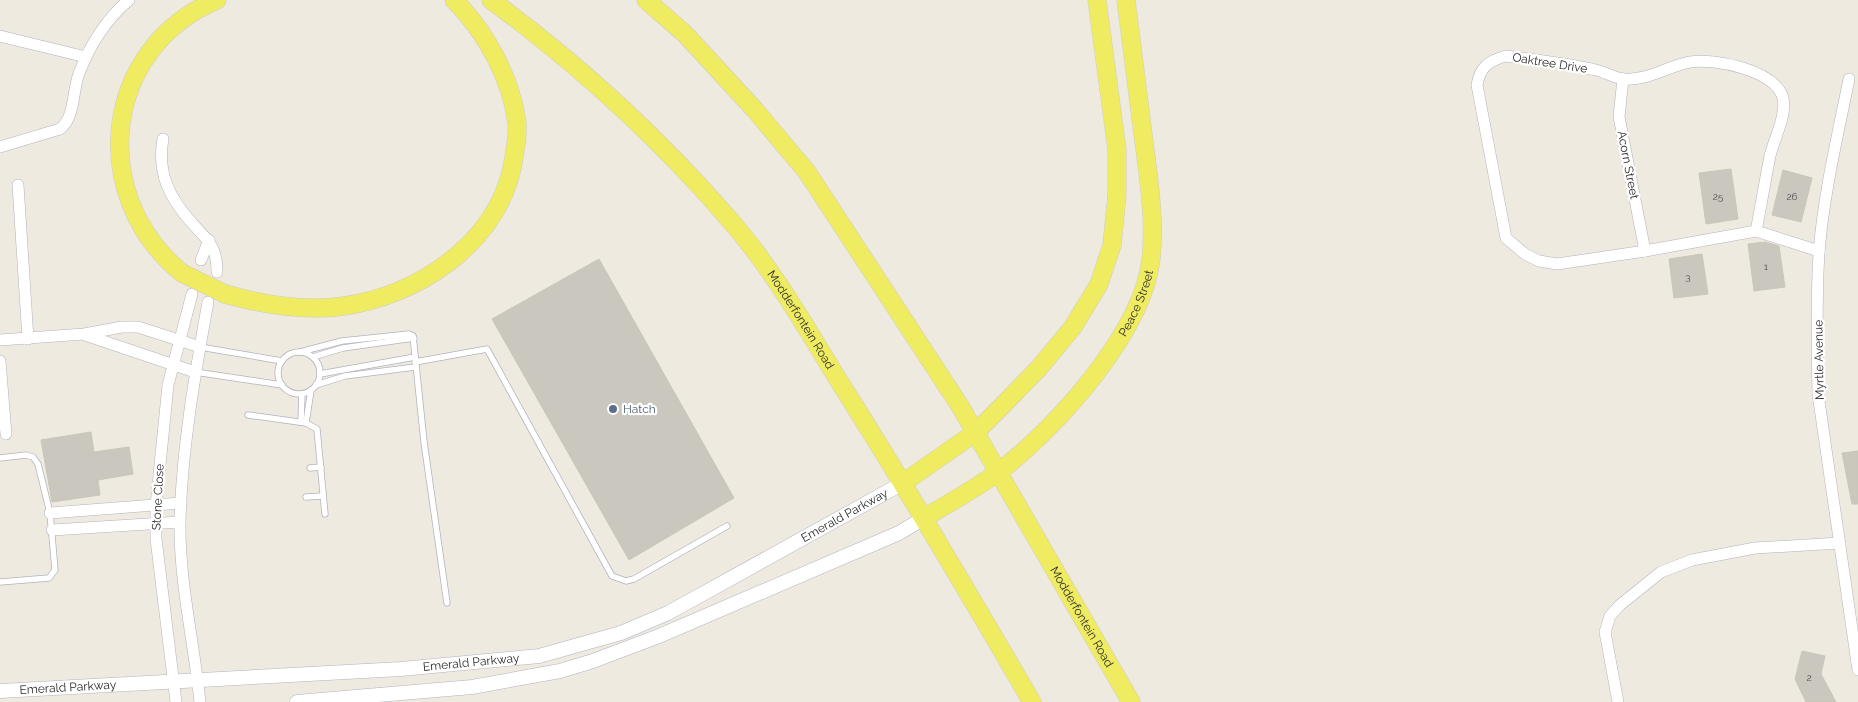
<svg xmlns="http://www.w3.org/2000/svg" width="1858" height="702" font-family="Raleway,sans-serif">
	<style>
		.building { fill: #c9c7be; stroke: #c9c7b8 }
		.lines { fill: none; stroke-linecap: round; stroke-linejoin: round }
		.service-casing { stroke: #b2b2c0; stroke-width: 7 }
		.minor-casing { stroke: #b2b2c0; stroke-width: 12 }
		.tertiary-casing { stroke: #b2b2c0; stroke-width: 15 }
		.primary-casing { stroke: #ccc; stroke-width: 19 }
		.service { stroke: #fff; stroke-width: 5.5 }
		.minor { stroke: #fff; stroke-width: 11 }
		.tertiary { stroke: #fff; stroke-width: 14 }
		.primary { stroke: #f0ec61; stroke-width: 18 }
		.primary-bridge-casing { stroke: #ccc; stroke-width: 19; stroke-linecap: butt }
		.primary-bridge { stroke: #f0ec61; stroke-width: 18 }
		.service-dot { fill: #5c6f8a; stroke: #fff; stroke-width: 2 }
		.labels { text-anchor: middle; stroke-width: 4.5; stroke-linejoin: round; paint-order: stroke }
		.number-label { font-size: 10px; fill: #535350 }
		.street-label { font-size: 12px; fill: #2c2c2c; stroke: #fff }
		.service-label { font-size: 12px; fill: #4e5e75; stroke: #fff; text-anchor: start }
	</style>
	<rect width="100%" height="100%" fill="#eeeadf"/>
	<g class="building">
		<path d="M 1731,169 L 1738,219 L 1706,224 L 1699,173 Z"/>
		<path d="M 1783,170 L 1812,178 L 1801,222 L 1772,215 Z"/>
		<path d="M 1765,242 L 1779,246 L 1785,287 L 1754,291 L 1748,244 Z"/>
		<path d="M 1702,254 L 1708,294 L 1674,298 L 1669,259 Z"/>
		<path d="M 599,259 L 734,498 L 629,560 L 492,319 Z"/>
		<path d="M 91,432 L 94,452 L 129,447 L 133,474 L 98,480 L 100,495 L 52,502 L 41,440 Z"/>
		<path d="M 1858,451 L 1858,504 L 1852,504 L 1842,453 Z"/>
		<path d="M 1802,651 L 1825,656 L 1821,674 L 1836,702 L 1806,702 L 1795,679 Z"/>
	</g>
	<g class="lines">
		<defs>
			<g id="service">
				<path d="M 200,347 L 282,361"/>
				<path d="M 300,352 L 342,341 L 409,334 L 413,336 L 424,442 L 447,603"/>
				<circle cx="299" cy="373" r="21"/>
				<path d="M 313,357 L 343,348 L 414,338"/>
				<path d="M 415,362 L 487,349 L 612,576 L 626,581 L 634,579 L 727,526"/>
				<path d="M 195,372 L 282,385"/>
				<path d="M 320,374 L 415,357"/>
				<path d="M 316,385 L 345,376 L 415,367"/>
				<path d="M 248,415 L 306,423 L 317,429 L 325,514"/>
				<path d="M 301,422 L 302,394"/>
				<path d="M 306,423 L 311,390"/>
				<path d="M 0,458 L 26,455 L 33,457 L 38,464 L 50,513 L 55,570 L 49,578 L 0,582"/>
				<path d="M 310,468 L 321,467"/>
				<path d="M 306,497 L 323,496"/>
			</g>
			<g id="minor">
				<path d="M 0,36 L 86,57"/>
				<path d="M 1623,79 L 1619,117 L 1645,251"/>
				<path d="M 1849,79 C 1838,134 1823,197 1819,253 C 1816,299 1817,347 1818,394 L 1858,670"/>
				<path d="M 163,139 C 157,172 169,198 192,223 C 208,241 217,246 217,272"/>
				<path d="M 0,147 L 60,129 C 76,117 72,88 80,71 C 90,45 107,18 129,0"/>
				<path d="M 18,185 L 28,339"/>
				<path d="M 1756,231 C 1761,206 1765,181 1770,156 C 1774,139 1787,115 1783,98 C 1775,70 1715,58 1690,62 C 1668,66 1647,81 1624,79 C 1614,78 1605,72 1596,70 C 1566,63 1535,60 1506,56 C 1488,61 1480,67 1477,85 L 1506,238 L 1525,254 L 1539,261 L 1557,264 L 1645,251 L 1756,231 L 1819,251"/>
				<path d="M 201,260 L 209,240"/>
				<path d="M 85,335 L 195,372"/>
				<path d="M 0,340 L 84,334 L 122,327 L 138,327 L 200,347"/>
				<path d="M 0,361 L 6,434"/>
				<path d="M 50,513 L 181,503"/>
				<path d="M 52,530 L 180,522"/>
				<path d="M 176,702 L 156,539 L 156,505 L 168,385 L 192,294"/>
				<path d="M 200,702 C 194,642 179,581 180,521 C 182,447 195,374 208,302"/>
				<path d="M 1618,702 L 1605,632 L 1610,616 L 1620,605 L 1661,572 L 1692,560 L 1755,548 L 1840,543"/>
			</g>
			<g id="tertiary">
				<path id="s1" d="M 0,691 L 401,669 L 539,656 L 621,633 L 668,613 L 903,483"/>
				<path d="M 297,702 L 472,687 L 560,671 L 593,661 L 659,636 L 899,533 L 924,518"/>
			</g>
			<g id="primary">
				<path id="s2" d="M 491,0 C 578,64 658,137 729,219 C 773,269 807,329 842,386 C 908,490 970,596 1032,702"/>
				<path id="s3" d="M 646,0 L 685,34 L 755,110 L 807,172 L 960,406 L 1131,702"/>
				<path d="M 182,273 C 87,196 102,48 217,0"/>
				<path d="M 225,294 C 264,305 304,312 344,306 C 419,295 495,244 512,168 C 515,153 518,137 517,123 C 511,78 486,32 454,0"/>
				<path d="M 903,483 L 976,432 L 1000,408 L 1039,368 L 1073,327 L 1099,284 L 1112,245 L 1117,195 L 1117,150 L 1097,0"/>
				<path id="s4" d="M 924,518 C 949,503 977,488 1001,470 C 1057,427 1143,332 1151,259 C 1155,219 1149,181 1144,142 C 1138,95 1132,47 1126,0"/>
			</g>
		</defs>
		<use href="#service" class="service-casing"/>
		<use href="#minor" class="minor-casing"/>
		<use href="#tertiary" class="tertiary-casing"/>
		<use href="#primary" class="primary-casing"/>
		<use href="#service" class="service"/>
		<use href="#minor" class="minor"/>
		<use href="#tertiary" class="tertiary"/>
		<use href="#primary" class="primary"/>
		<defs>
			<path id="primary-bridge" d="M 182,273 L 225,294"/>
		</defs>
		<use href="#primary-bridge" class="primary-bridge-casing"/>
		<use href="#primary-bridge" class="primary-bridge"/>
	</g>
	<circle class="service-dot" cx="613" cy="409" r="5"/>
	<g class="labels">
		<g class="number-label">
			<text x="1718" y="200">25</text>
			<text x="1792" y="200">26</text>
			<text x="1766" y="270">1</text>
			<text x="1688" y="280">3</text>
			<text x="1809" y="681">2</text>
		</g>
		<g class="street-label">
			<text transform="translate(1550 63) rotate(9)" y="4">Oaktree Drive</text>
			<text transform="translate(1628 165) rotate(79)" y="4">Acorn Street</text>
			<text dy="4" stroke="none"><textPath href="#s4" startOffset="308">Peace Street</textPath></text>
			<text dy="4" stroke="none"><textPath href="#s2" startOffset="448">Modderfontein Road</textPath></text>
			<text transform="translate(1819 360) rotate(-91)" y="4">Myrtle Avenue</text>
			<text transform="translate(158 497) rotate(-87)" y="4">Stone Close</text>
			<text dy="4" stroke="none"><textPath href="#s1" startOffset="878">Emerald Parkway</textPath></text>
			<text dy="4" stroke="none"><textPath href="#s3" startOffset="759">Modderfontein Road</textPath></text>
			<text dy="4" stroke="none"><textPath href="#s1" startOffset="472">Emerald Parkway</textPath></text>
			<text dy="4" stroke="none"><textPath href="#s1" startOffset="68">Emerald Parkway</textPath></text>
		</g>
		<g class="service-label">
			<text x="623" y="413">Hatch</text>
		</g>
	</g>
</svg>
